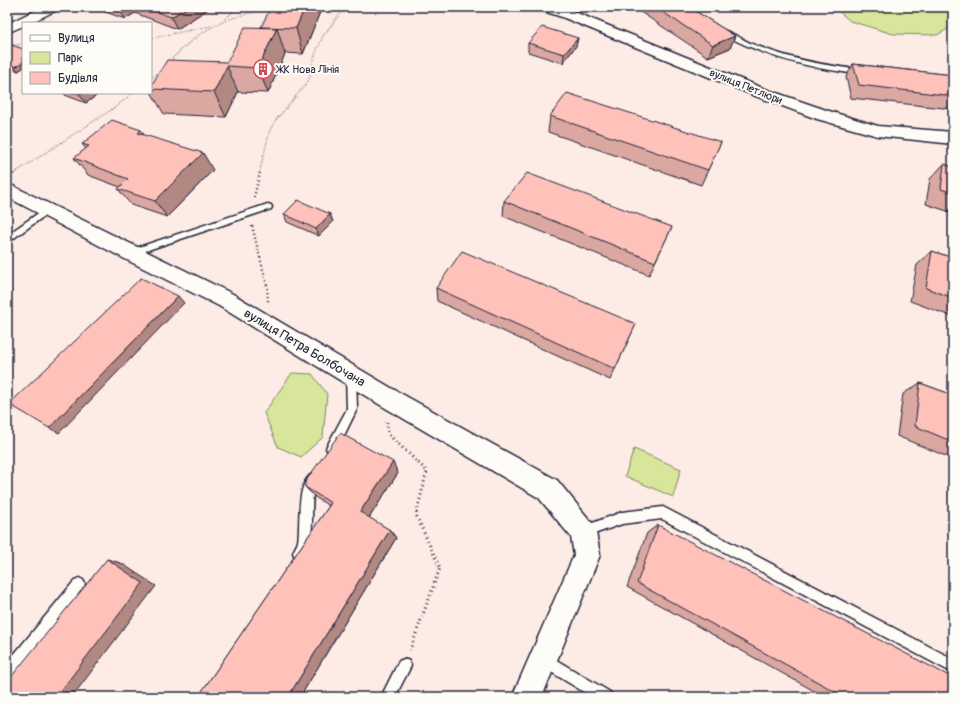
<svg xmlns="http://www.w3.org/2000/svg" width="960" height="704" font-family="Pangolin,sans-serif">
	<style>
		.green { fill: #d7e69a; stroke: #7c846a }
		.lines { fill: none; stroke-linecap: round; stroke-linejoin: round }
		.service-casing { stroke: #22223b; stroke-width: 3 }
		.minor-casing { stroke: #22223b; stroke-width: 3 }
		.secondary-casing { stroke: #22223b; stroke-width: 3 }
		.path-far2 { stroke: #22223b; stroke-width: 1.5; stroke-dasharray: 0.5 2; stroke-linecap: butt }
		.path-far1 { stroke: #22223b; stroke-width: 2.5; stroke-dasharray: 1 3; stroke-linecap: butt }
		.path { stroke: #22223b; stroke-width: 3; stroke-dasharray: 1 3.5; stroke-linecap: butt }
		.service { fill: #fdfcf7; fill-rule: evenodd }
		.minor { fill: #fdfcf7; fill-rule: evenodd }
		.secondary { fill: #fdfcf7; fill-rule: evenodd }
		.wall { fill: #daa7a1; stroke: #22223b }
		.shaded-wall { fill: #b28883; stroke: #22223b }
		.building { fill: #fec2bb; stroke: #22223b }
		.labels { text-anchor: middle; stroke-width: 4; stroke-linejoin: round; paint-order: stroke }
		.far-poi-label { font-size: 11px; fill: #22223b; stroke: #fdfcf7; text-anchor: start }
		.far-street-label { font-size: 11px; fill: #22223b; stroke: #fdfcf7 }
		.street-label { font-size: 13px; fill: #22223b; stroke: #fdfcf7 }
	</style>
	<rect width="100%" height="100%" fill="#fdebe5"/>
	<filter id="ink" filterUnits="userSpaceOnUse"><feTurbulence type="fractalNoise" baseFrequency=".025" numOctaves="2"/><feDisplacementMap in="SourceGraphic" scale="8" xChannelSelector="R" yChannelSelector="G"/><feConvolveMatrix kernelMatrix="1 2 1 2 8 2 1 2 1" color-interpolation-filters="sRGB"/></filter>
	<g filter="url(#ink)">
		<g class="green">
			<path d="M 834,7 L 953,7 L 953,26 L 937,35 L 893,34 L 850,21 Z"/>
			<path d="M 292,373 L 312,374 L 327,394 L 323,437 L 301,457 L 278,447 L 264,413 Z"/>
			<path d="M 634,449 L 681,469 L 673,497 L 625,476 Z"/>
		</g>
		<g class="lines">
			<defs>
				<g id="service">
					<path d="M 571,7 L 578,7 L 569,15 L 565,15 L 565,13 Z"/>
					<path d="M 723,30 C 736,34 747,43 760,47 C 793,60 828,66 863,70 L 866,72 C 861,76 849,73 843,72 C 800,66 759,54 721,33 L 720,32 Z"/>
					<path d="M 268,204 L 271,205 L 272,207 L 271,209 L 130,256 L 126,253 L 127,251 Z"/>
					<path d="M 47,207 L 51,210 L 50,212 L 7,243 L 7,235 Z"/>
					<path d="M 351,370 L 355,372 L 356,375 L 357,409 L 336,452 L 332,453 L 328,452 L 326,448 L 347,409 L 346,375 L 347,372 Z"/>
					<path d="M 314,473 L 318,475 L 320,479 C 318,483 315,486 314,490 C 309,507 318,551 299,559 L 295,557 L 293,553 C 294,549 297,545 298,542 C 301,524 295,481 314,473 Z"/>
					<path d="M 663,507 L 953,659 L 953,673 L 662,519 L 622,524 L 583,538 L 579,536 L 577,532 L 579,528 L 622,512 Z"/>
					<path d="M 79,578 L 83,580 L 85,584 L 83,588 L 13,677 L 7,678 L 7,663 L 75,580 Z"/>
					<path d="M 543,652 L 610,692 L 612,697 L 592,697 L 538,664 L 536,659 L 538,654 Z"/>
					<path d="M 404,659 L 409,661 L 411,666 L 395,697 L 381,697 L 399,661 Z"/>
				</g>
				<g id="minor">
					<path d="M 42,7 L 58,7 L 57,10 L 30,23 L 23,23 L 23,26 L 7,33 L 7,24 Z"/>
					<path d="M 7,183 L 233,294 L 393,389 L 557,480 L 592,523 L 596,532 L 600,555 L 542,697 L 512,697 L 574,555 L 571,537 L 539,498 L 377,403 L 219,306 L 123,258 L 7,197 Z"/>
				</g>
				<path id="secondary" d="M 538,7 L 559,7 L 572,11 L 765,89 L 829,111 L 878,126 L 953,132 L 953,144 L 878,136 L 817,119 L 753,95 L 562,17 L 540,10 Z"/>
			</defs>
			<use href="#service" class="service-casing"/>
			<use href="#minor" class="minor-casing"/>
			<use href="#secondary" class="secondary-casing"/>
			<g class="path-far2">
				<path d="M 225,19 L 238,7"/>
				<path d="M 151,38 L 211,26"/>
				<path d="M 7,46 L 23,44"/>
				<path d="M 169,62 C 205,24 226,18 276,7"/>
				<path d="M 151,79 L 161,70"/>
				<path d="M 13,174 L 117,106 L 133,93"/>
				<path d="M 259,174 L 270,130 L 276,120 L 308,82 L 315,55 L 323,36 L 345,7"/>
			</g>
			<g class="path-far1">
				<path d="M 13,174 L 14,173"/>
				<path d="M 254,197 L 260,173"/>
				<path d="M 252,226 L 267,285 L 268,302"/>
			</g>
			<path class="path" d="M 387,422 L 388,434 L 427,471 L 416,515 L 440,568 L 410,650"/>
			<use href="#service" class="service"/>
			<use href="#minor" class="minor"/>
			<use href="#secondary" class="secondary"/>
		</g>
		<g class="wall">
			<path d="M 95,7 L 207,7 L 208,9 L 177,29 L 135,13 L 125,19 L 97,9 Z"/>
			<path d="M 322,7 L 303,54 L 285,53 L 285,54 L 268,93 L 238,92 L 226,117 L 164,114 L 151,92 L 151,86 L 227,62 L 262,28 L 261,27 Z"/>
			<path d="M 637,7 L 689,7 L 735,36 L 730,48 L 708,57 L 636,9 Z"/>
			<path d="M 578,38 L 576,46 L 563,63 L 528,52 L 528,43 Z"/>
			<path d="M 7,45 L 23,49 L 23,68 L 18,71 L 7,66 Z"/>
			<path d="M 853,64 L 953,75 L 953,109 L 851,98 L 846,77 Z"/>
			<path d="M 64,93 L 100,93 L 86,103 L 65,95 Z"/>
			<path d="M 550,116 L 721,142 L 701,185 L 548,132 Z"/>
			<path d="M 144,135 L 213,170 L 167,217 L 131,205 L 118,189 L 120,187 L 88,175 L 74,158 L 86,149 L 82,144 Z"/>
			<path d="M 944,164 L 953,167 L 953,213 L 926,204 L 930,179 Z"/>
			<path d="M 504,201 L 672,227 L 649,275 L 503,216 Z"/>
			<path d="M 284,214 L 330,214 L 333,222 L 319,236 L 287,222 Z"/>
			<path d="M 932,251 L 953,258 L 953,317 L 910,301 L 917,265 Z"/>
			<path d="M 436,288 L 636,324 L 610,380 L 437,301 Z"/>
			<path d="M 920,383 L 953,395 L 953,459 L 897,436 L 903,394 Z"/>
			<path d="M 398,473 L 369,518 L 390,530 L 396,538 L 300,697 L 198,697 L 329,506 L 315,497 L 305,487 Z"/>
			<path d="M 658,525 L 953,697 L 825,697 L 627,587 L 647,533 Z"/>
		</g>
		<g class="shaded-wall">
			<path d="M 120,7 L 131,7 L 135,13 L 125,19 L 119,8 Z"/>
			<path d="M 188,7 L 207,7 L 208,9 L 177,29 L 171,17 Z"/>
			<path d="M 305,7 L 322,7 L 303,54 L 296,28 Z"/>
			<path d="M 277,28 L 285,54 L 268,93 L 258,68 Z"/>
			<path d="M 735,36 L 730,48 L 708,57 L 713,45 Z"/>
			<path d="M 578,38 L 576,46 L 563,63 L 564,54 Z"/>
			<path d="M 23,62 L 23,68 L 18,71 L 15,67 Z"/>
			<path d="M 227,66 L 238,92 L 226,117 L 214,92 Z"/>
			<path d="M 78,93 L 100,93 L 86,103 Z"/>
			<path d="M 141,130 L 152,147 L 138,133 Z"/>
			<path d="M 203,153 L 213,170 L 167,217 L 155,201 Z"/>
			<path d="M 330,214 L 333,222 L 319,236 L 316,229 Z"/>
			<path d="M 178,296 L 184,303 L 59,433 L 49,428 Z"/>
			<path d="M 393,462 L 398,473 L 367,521 L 360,512 Z"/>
			<path d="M 390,530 L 396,538 L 300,697 L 288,697 Z"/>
			<path d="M 107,559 L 121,563 L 156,586 L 72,697 L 56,697 Z"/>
		</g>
		<g class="building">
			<path d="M 143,7 L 188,7 L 171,17 Z"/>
			<path d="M 271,7 L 305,7 L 296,28 L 261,27 Z"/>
			<path d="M 655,7 L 689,7 L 735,36 L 713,45 Z"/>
			<path d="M 245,27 L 277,28 L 258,68 L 227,66 L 214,92 L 151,89 L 151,86 L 167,60 L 227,62 Z"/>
			<path d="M 542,27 L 578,38 L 564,54 L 528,43 Z"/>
			<path d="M 7,45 L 12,45 L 23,49 L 23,62 L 15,67 L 7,63 Z"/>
			<path d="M 853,64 L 953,75 L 953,96 L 859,85 Z"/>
			<path d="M 567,93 L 721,142 L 708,170 L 550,116 Z"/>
			<path d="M 112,120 L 141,130 L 138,133 L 203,153 L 155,201 L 118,189 L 128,179 L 74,158 L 89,146 L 82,144 Z"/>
			<path d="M 944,164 L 953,167 L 953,193 L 941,189 Z"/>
			<path d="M 527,173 L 672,227 L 655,262 L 504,201 Z"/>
			<path d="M 298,200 L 330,214 L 316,229 L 284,214 Z"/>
			<path d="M 462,251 L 636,324 L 615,369 L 436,288 Z"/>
			<path d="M 932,251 L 953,258 L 953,298 L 926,288 Z"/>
			<path d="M 141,278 L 178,296 L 49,428 L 9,404 Z"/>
			<path d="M 920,383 L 953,395 L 953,442 L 915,426 Z"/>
			<path d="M 340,433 L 393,462 L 360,512 L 390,530 L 288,697 L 198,697 L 331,503 L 305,487 L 305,482 Z"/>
			<path d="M 658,525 L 953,678 L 953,697 L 845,697 L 637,583 Z"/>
			<path d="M 107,559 L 143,583 L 56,697 L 7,697 L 7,682 Z"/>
		</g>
	</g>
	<defs>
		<symbol id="building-ring" viewBox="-11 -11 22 22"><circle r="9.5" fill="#fdfcf7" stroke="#d1495b" stroke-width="1.5"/><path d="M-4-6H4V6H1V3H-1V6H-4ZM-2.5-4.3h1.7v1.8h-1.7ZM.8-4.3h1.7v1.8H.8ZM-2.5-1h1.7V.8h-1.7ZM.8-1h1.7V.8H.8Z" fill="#d1495b"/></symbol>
	</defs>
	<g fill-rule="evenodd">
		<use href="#building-ring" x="252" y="58" width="22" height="22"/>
	</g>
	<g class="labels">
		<g class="far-poi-label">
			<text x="277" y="73">ЖК Нова Лінія</text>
		</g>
		<g class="far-street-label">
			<text transform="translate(746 86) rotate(22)" y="4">вулиця Петлюри</text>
		</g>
		<g class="street-label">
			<text transform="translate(305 347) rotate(31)" y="5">вулиця Петра Болбочана</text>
		</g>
	</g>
	<rect width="960" height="704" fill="none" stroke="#fdfcf7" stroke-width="24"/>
	<rect x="12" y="12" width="936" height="680" fill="none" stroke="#22223b" stroke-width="1.5" filter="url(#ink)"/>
	<rect x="22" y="22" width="130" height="72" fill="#fdfcf7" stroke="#a5a5ac"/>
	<rect x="30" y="35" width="20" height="6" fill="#fdfcf7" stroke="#a5a5ac"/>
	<text x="58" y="42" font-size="12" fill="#22223b">Вулиця</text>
	<rect x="30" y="52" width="20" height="12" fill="#d7e69a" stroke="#a5a5ac"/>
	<text x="58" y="62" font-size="12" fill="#22223b">Парк</text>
	<rect x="30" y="72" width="20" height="12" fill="#fec2bb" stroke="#a5a5ac"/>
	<text x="58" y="82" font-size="12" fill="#22223b">Будівля</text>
</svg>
